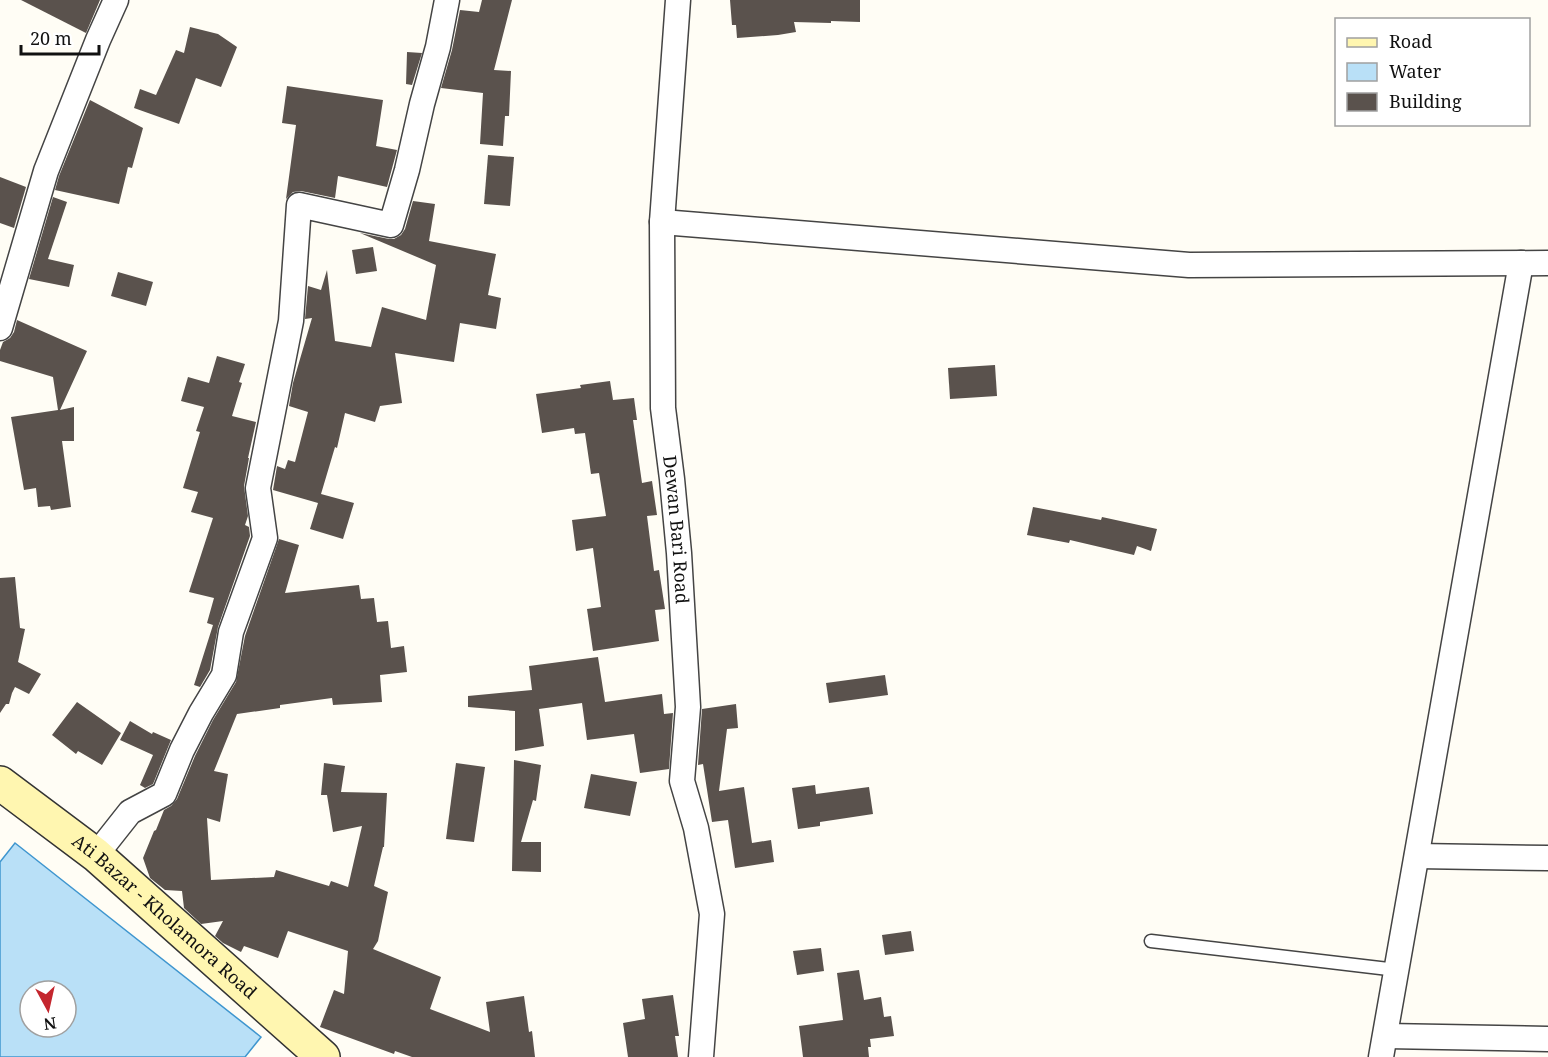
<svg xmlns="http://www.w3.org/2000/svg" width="1548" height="1057" font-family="'Noto Serif',serif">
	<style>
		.water { fill: #b9e0f7; stroke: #3f96cf; stroke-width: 1.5; fill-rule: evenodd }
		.building { fill: #5a524d }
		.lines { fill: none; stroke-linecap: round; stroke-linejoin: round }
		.service-casing { stroke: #444; stroke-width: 15 }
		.minor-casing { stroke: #444; stroke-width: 27 }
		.secondary-casing { stroke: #333; stroke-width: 36 }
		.service { stroke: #fff; stroke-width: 12 }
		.minor { stroke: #fff; stroke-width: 24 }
		.secondary { stroke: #fff6b0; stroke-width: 33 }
		.labels { text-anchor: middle; stroke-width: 6; stroke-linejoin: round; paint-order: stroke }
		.street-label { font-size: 18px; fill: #111; stroke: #fff }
	</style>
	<rect width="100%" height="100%" fill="#fffdf5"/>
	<path class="water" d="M 15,843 L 261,1037 L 245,1057 L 0,1057 L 0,862 ZM 30,991 L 66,991 L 66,1027 L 30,1027 Z"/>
	<g class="building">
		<path d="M 21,0 L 100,0 L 86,33 Z"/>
		<path d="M 482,0 L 512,0 L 494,70 L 511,71 L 509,116 L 505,116 L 503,146 L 480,144 L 483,93 L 441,88 L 452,50 L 460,10 L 479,12 Z"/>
		<path d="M 730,0 L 860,0 L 860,22 L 831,21 L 831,23 L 794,22 L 796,32 L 778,35 L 737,38 L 736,25 L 732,25 Z"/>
		<path d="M 190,27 L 218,34 L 237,47 L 221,87 L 196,78 L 179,124 L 134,108 L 140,89 L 156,95 L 176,50 L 184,53 Z"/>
		<path d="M 407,52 L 422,53 L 412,85 L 406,84 Z"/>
		<path d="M 287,86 L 383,100 L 376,146 L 397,150 L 387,187 L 338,176 L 335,198 L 301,191 L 293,192 L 286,199 L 296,125 L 282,123 Z"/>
		<path d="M 90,100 L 143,128 L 132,168 L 128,167 L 119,204 L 55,190 L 59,176 Z"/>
		<path d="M 488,155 L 514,157 L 510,206 L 484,204 Z"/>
		<path d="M 0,177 L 26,187 L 14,228 L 0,223 Z"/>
		<path d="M 53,197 L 67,202 L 48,259 L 74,265 L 69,287 L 29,279 Z"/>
		<path d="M 413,201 L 435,204 L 429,241 L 496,254 L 488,295 L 501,298 L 496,329 L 460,323 L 454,362 L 395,353 L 402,403 L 380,406 L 375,422 L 345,413 L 337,448 L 335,447 L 321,494 L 354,503 L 343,539 L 310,529 L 318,503 L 273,490 L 277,466 L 285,469 L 288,460 L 295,462 L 308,412 L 289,406 L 293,383 L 312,318 L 305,319 L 308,286 L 321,290 L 327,270 L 335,341 L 371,347 L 382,307 L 426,320 L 436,265 L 360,233 L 389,239 L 394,239 L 401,235 L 405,229 Z"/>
		<path d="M 373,247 L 377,271 L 356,274 L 352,250 Z"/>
		<path d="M 118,272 L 153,282 L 146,306 L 111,296 Z"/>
		<path d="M 17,320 L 87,351 L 60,410 L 74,407 L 74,441 L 62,441 L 71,507 L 51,510 L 50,506 L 38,507 L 36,488 L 24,490 L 11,417 L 58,410 L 53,377 L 0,361 L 0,350 L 3,342 L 10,338 L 14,332 Z"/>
		<path d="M 217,356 L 245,364 L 239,382 L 242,383 L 232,416 L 256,422 L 248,458 L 249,458 L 244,486 L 248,516 L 245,525 L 249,527 L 250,536 L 218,627 L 210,670 L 200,687 L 194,685 L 213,625 L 207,623 L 214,598 L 189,592 L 213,518 L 191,512 L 198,492 L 183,488 L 200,432 L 196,431 L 204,407 L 181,401 L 188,377 L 209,383 Z"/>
		<path d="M 995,365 L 997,396 L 950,399 L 948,368 Z"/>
		<path d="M 610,381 L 613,400 L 634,398 L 637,420 L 633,420 L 642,483 L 652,481 L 657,515 L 647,516 L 654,571 L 659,570 L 665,609 L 655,610 L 659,641 L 593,651 L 587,609 L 601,607 L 593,548 L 576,551 L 572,520 L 606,516 L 599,473 L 591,474 L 585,433 L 575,434 L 574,428 L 542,433 L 536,394 L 581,388 L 580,385 Z"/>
		<path d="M 1033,507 L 1101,520 L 1102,517 L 1157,529 L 1151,551 L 1137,546 L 1134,555 L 1070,540 L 1069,543 L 1027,535 Z"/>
		<path d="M 279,539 L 299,545 L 285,593 L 359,585 L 361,599 L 374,598 L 377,622 L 388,621 L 391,648 L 404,646 L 407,672 L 380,675 L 382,702 L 333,705 L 332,698 L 280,705 L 280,708 L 237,714 L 214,771 L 228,774 L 220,822 L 207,818 L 211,880 L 274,877 L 276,870 L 329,886 L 331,881 L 348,887 L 362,826 L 333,832 L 327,795 L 321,795 L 324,763 L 345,766 L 341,792 L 387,793 L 384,847 L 383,847 L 374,886 L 388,892 L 378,941 L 373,949 L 441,977 L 430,1009 L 490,1032 L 486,1002 L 524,996 L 529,1032 L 532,1031 L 535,1057 L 412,1057 L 395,1051 L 394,1054 L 320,1027 L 334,990 L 344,994 L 348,951 L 288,931 L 278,958 L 244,946 L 241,952 L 223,943 L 215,936 L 223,921 L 201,924 L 184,908 L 182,891 L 165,890 L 150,878 L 143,858 L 154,831 L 156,830 L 164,810 L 171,806 L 177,799 L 195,756 L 213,720 L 236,682 L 245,636 Z"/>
		<path d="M 15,577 L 20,628 L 25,629 L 18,662 L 41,674 L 29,694 L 15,687 L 12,693 L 9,704 L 6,704 L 0,713 L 0,578 Z"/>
		<path d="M 598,657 L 605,702 L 662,694 L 664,714 L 673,713 L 669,769 L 640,773 L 634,734 L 587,740 L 582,703 L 539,709 L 544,746 L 515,751 L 515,711 L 468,707 L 468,696 L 532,690 L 529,666 Z"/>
		<path d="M 885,675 L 888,695 L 829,703 L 826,683 Z"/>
		<path d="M 77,702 L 121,733 L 102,765 L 78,751 L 76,754 L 52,735 Z"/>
		<path d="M 736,704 L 738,728 L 727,729 L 719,791 L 744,787 L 752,843 L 771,840 L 774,862 L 735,868 L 728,820 L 712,822 L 703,764 L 698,765 L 702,709 Z"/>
		<path d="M 130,721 L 152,734 L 153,732 L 171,740 L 153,784 L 145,788 L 140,785 L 153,755 L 120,740 Z"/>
		<path d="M 514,760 L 541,765 L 536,801 L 533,800 L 521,842 L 541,842 L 541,872 L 512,871 Z"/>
		<path d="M 456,763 L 485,767 L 474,842 L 446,839 Z"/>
		<path d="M 591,774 L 637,782 L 630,816 L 584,808 Z"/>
		<path d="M 815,785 L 816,794 L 869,787 L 873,814 L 820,822 L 820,826 L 798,829 L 792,788 Z"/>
		<path d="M 911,931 L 914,951 L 885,955 L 882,935 Z"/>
		<path d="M 821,948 L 824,971 L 797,975 L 793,951 Z"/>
		<path d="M 859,970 L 864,1000 L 881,997 L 884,1017 L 891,1016 L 894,1036 L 870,1039 L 871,1047 L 868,1047 L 869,1057 L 803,1057 L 799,1026 L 843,1020 L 837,973 Z"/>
		<path d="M 673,995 L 679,1036 L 675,1036 L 678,1057 L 628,1057 L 623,1023 L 645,1019 L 642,999 Z"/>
	</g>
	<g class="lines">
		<defs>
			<path id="service" d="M 1151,941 L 1397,970"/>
			<g id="minor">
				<path id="s1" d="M 678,0 L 662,222 L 663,408 L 672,479 L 679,553 L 688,707 L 682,781 L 696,828 L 712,914 L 701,1057"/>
				<path d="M 662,222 L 1189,265 L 1548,263"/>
				<path d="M 0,328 L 46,171 L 98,40 L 116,0"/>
				<path d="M 96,855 L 130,812 L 164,794 L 182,750 L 201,713 L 224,675 L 231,632 L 265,538 L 258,488 L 291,321 L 299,205 L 391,225 L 407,170 L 422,104 L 438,47 L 447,0"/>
				<path d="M 1417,856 L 1548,858"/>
				<path d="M 1386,1036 L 1548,1039"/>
				<path d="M 1381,1057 L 1521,263"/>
			</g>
			<g id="secondary">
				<path id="s2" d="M 0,783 L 96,855 L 323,1057"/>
			</g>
		</defs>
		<use href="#service" class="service-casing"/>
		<use href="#minor" class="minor-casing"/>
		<use href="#secondary" class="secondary-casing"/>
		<use href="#service" class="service"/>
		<use href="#minor" class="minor"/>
		<use href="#secondary" class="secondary"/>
	</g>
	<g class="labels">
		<g class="street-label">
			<text dy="6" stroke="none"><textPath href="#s1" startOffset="531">Dewan Bari Road</textPath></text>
			<text dy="6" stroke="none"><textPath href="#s2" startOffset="212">Ati Bazar - Kholamora Road</textPath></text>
		</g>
	</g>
	<rect x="1335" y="18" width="195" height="108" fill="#ffffff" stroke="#a0a0a0" stroke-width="1.5"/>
	<rect x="1347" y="38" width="30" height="9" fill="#fff6b0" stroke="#a0a0a0" stroke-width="1.5"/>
	<text x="1389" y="48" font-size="18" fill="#111111">Road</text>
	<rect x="1347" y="63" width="30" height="18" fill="#b9e0f7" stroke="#a0a0a0" stroke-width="1.5"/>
	<text x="1389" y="78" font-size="18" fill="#111111">Water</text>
	<rect x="1347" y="93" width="30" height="18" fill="#5a524d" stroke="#a0a0a0" stroke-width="1.5"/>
	<text x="1389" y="108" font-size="18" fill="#111111">Building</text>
	<g transform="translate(48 1009) rotate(172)"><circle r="28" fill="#ffffff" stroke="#a0a0a0" stroke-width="1.5"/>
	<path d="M0-4.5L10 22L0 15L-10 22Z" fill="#c4262e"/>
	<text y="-9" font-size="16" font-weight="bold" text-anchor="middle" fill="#111111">N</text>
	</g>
	<path d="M21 45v9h78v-9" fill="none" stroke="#111111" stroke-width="3"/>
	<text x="30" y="45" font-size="18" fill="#111111" stroke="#ffffff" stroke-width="4.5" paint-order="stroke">20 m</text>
</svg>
